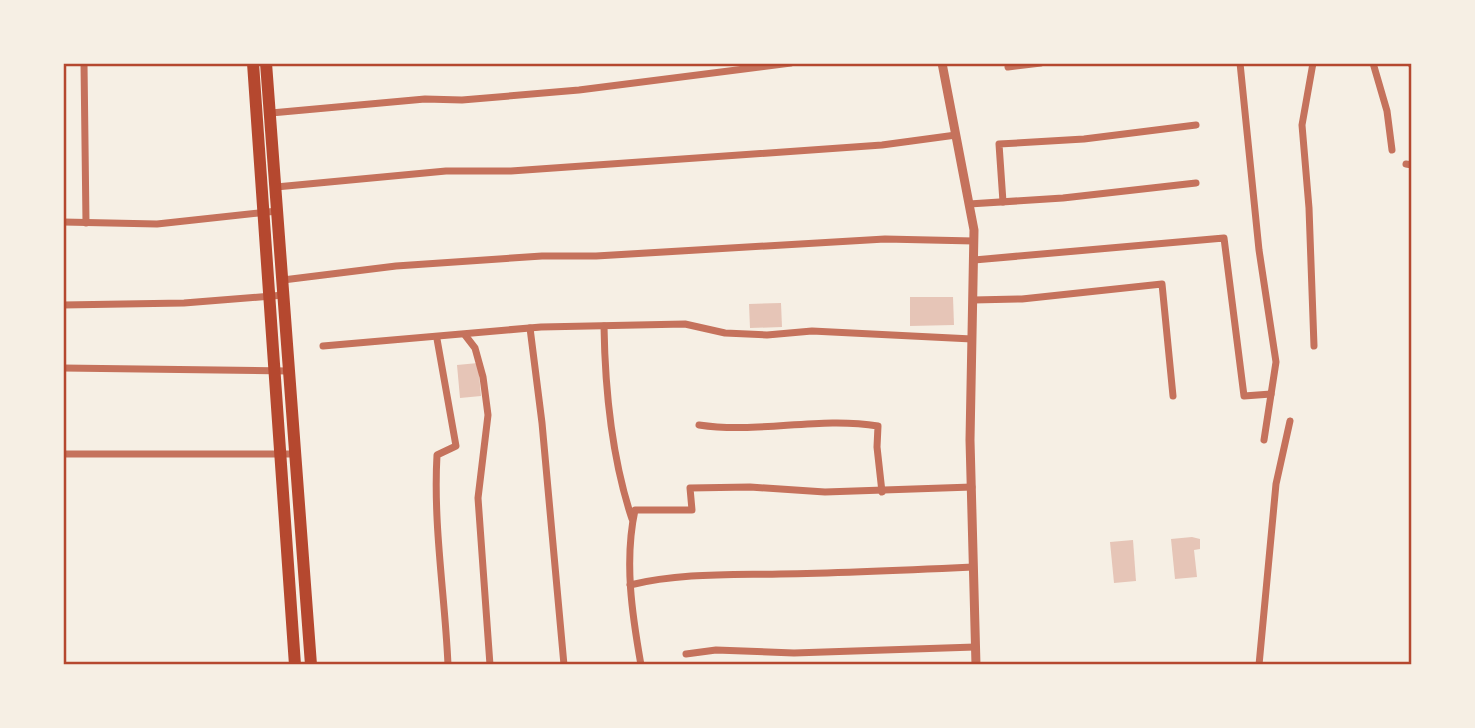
<svg xmlns="http://www.w3.org/2000/svg" width="1475" height="728" font-family="Montserrat,sans-serif">
	<style>
		.building { fill: #e6c5b7 }
		.lines { fill: none; stroke-linecap: round; stroke-linejoin: round }
		.minor { stroke: #c5725c; stroke-width: 7 }
		.tertiary { stroke: #c5725c; stroke-width: 9 }
		.trunk { stroke: #b5482f; stroke-width: 12 }
		.neatline { fill: none; stroke: #b5482f; stroke-width: 2.5 }
	</style>
	<rect width="100%" height="100%" fill="#f6efe4"/>
	<g class="building">
		<path d="M 910,297 L 953,297 L 954,325 L 910,326 Z"/>
		<path d="M 781,303 L 782,327 L 750,328 L 749,304 Z"/>
		<path d="M 478,363 L 481,396 L 460,398 L 457,365 Z"/>
		<path d="M 1192,537 L 1200,539 L 1200,549 L 1194,550 L 1197,577 L 1175,579 L 1171,539 Z"/>
		<path d="M 1133,540 L 1136,581 L 1114,583 L 1110,542 Z"/>
	</g>
	<g class="lines">
		<g class="minor">
			<path d="M 84,63 L 86,223"/>
			<path d="M 1240,63 L 1259,250 L 1276,362 L 1264,440"/>
			<path d="M 1313,63 L 1302,125 L 1309,208 L 1314,346"/>
			<path d="M 1373,63 L 1387,111 L 1392,150"/>
			<path d="M 1410,63 L 1412,65"/>
			<path d="M 1008,67 L 1041,63"/>
			<path d="M 271,113 L 425,99 L 462,100 L 579,90 L 791,63"/>
			<path d="M 1406,164 L 1412,165"/>
			<path d="M 276,187 L 446,171 L 511,171 L 882,145 L 956,135"/>
			<path d="M 1003,202 L 999,144 L 1084,139 L 1196,125"/>
			<path d="M 969,204 L 1063,198 L 1196,183"/>
			<path d="M 63,222 L 157,224 L 277,211"/>
			<path d="M 974,260 L 1224,238 L 1244,396 L 1271,394"/>
			<path d="M 283,280 L 396,266 L 542,256 L 596,256 L 885,239 L 974,241"/>
			<path d="M 973,300 L 1022,299 L 1162,284 L 1173,396"/>
			<path d="M 63,305 L 184,303 L 284,295"/>
			<path d="M 604,326 C 605,389 612,459 632,519"/>
			<path d="M 530,328 L 542,423 L 564,665"/>
			<path d="M 465,335 L 475,348 L 483,377 L 488,415 L 478,498 L 490,665"/>
			<path d="M 437,339 L 456,446 L 437,455 C 433,526 445,595 448,665"/>
			<path d="M 323,346 L 541,327 L 685,324 L 725,333 L 767,335 L 812,331 L 972,339"/>
			<path d="M 63,368 L 289,371"/>
			<path d="M 699,425 C 758,434 819,416 878,426 L 877,447 L 882,492"/>
			<path d="M 63,454 L 296,454"/>
			<path d="M 630,585 C 680,573 728,575 780,574 C 844,573 909,570 973,567"/>
			<path d="M 686,654 L 716,650 L 794,653 L 975,647"/>
			<path d="M 641,665 C 632,614 624,561 635,510 L 692,510 L 690,488 L 750,487 L 825,492 L 972,487"/>
			<path d="M 1259,665 L 1276,484 L 1290,421"/>
		</g>
		<path class="tertiary" d="M 942,63 L 974,230 L 970,440 L 976,665"/>
		<g class="trunk">
			<path d="M 253,63 L 295,665"/>
			<path d="M 266,63 L 311,665"/>
		</g>
	</g>
	<rect width="1475" height="728" fill="none" stroke="#f6efe4" stroke-width="130"/>
	<rect x="65" y="65" width="1345" height="598" class="neatline"/>
</svg>
